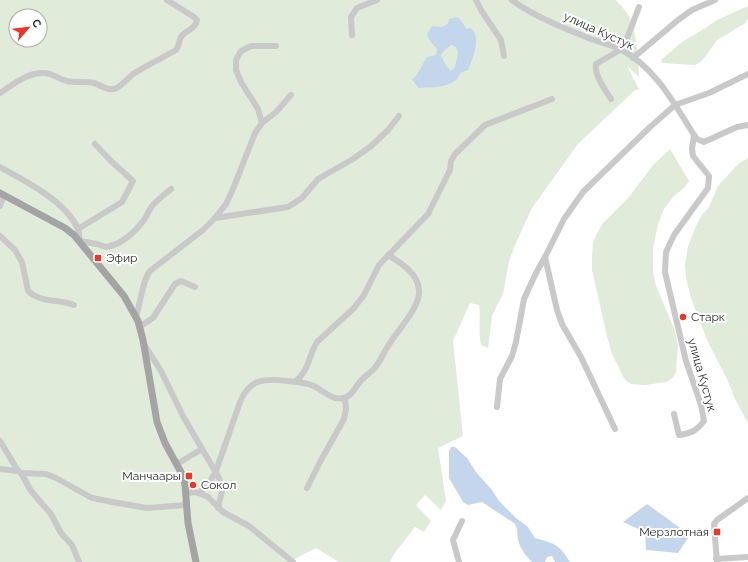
<svg xmlns="http://www.w3.org/2000/svg" width="748" height="562" font-family="Raleway,sans-serif">
	<style>
		.green { fill: #e0ebd9; fill-rule: evenodd }
		.water { fill: #c4d6ec; fill-rule: evenodd }
		.lines { fill: none; stroke-linecap: round; stroke-linejoin: round }
		.minor { stroke: #c9c9c9; stroke-width: 6 }
		.major { stroke: #a4a4a4; stroke-width: 7 }
		.poi-dot { fill: #ea3828; stroke: #fff; stroke-width: 1.5 }
		.labels { text-anchor: middle; stroke-width: 4; stroke-linejoin: round; paint-order: stroke }
		.street-label { font-size: 12px; fill: #2c2c2c; stroke: #fff }
		.poi-label { font-size: 12px; fill: #2c2c2c; stroke: #fff; text-anchor: start }
	</style>
	<rect width="100%" height="100%" fill="#fff"/>
	<g class="green">
		<path d="M 0,0 L 616,0 C 622,7 630,15 632,24 C 637,41 639,60 639,77 L 627,66 L 639,89 L 634,91 L 614,110 L 578,144 L 532,208 L 516,243 L 509,261 L 503,294 L 492,316 L 488,348 L 481,345 C 478,331 481,318 479,305 L 470,303 L 453,341 L 463,436 L 438,448 L 446,501 L 441,510 L 425,495 L 416,505 L 431,521 L 424,532 L 415,527 L 394,554 L 390,562 L 339,562 L 316,548 L 289,562 L 0,562 ZM 16,16 L 40,16 L 40,40 L 16,40 Z"/>
		<path d="M 748,6 L 748,19 L 744,24 L 717,40 L 702,61 L 695,65 L 662,63 L 661,60 L 682,42 L 707,27 L 717,20 Z"/>
		<path d="M 670,149 L 689,181 L 685,187 L 673,197 L 664,209 L 658,224 L 653,248 L 653,271 L 656,286 L 675,331 L 678,346 L 676,372 L 673,378 L 666,382 L 645,385 L 631,384 L 625,380 L 612,354 L 608,340 L 592,270 L 592,256 L 593,242 L 596,235 L 603,223 L 629,197 L 654,164 Z"/>
		<path d="M 748,158 L 748,423 L 735,399 L 727,379 L 707,340 L 691,298 L 686,278 L 685,265 L 688,247 L 695,228 L 701,216 L 709,207 L 718,186 L 738,164 Z"/>
	</g>
	<g class="water">
		<path d="M 458,17 L 467,29 L 471,28 C 472,30 474,31 475,34 C 479,43 472,61 468,70 L 460,73 C 455,89 431,87 418,88 L 412,79 L 416,76 L 427,57 L 436,55 L 437,49 L 430,41 L 427,34 L 432,26 L 442,27 L 448,24 L 449,19 ZM 451,45 L 456,47 L 458,53 L 455,67 L 451,71 L 446,66 L 441,55 L 445,50 Z"/>
		<path d="M 451,447 L 455,447 L 467,458 L 476,472 L 492,490 L 499,501 L 516,518 L 528,527 L 535,538 C 555,544 558,543 570,562 L 555,562 L 552,556 L 547,557 L 545,562 L 532,562 C 526,556 519,547 518,539 C 517,533 518,528 514,523 L 482,502 L 468,505 L 463,502 L 449,478 L 449,451 Z"/>
		<path d="M 647,504 L 690,535 L 678,553 L 646,550 L 645,532 L 623,522 Z"/>
	</g>
	<g class="lines">
		<g class="minor">
			<path d="M 476,0 L 481,10 L 501,40 L 504,56"/>
			<path d="M 512,0 C 533,16 566,29 591,39 C 600,42 611,45 620,49 C 655,67 674,103 694,135 L 692,149 L 693,156 L 709,176 L 708,188 L 674,235 L 666,252 L 665,272 L 686,361 L 701,405 L 704,421 C 696,431 692,433 679,435 L 674,414"/>
			<path d="M 352,35 L 351,17 L 357,8 L 377,0"/>
			<path d="M 633,58 L 678,20 L 692,10 L 715,0"/>
			<path d="M 0,93 C 15,83 32,69 50,74 C 56,76 61,80 67,81 C 76,83 86,81 94,83 C 101,85 107,91 114,89 C 121,87 127,79 133,74 C 147,65 162,58 176,50 C 179,46 179,41 181,37 C 186,30 196,29 197,20 L 194,17 L 167,0"/>
			<path d="M 611,99 C 605,90 594,75 596,64 L 620,50 L 626,41 L 639,7"/>
			<path d="M 262,123 L 258,109 L 241,82 L 236,70 L 236,60 L 241,51 L 251,46 L 276,46"/>
			<path d="M 694,135 L 697,139 L 704,142 L 737,127 L 748,125"/>
			<path d="M 0,167 C 25,181 66,201 78,229 C 79,232 79,237 80,241 L 97,244 L 106,247 C 121,245 135,232 144,220 C 147,216 149,210 152,206 C 158,199 164,195 171,189"/>
			<path d="M 0,206 L 4,195"/>
			<path d="M 215,218 L 288,207 L 302,198 L 318,179 L 353,159 L 370,147 L 388,130 L 399,116"/>
			<path d="M 78,229 L 122,202 L 133,181 L 110,160 L 95,144"/>
			<path d="M 0,236 L 15,250 L 22,262 L 28,291 C 41,303 58,299 74,305"/>
			<path d="M 136,317 C 140,304 143,279 150,271 L 203,230 L 215,218 L 226,204 L 233,189 L 255,133 L 262,123 L 276,112 L 291,95"/>
			<path d="M 139,327 L 153,318 L 175,284 L 181,281 L 195,287"/>
			<path d="M 144,344 L 161,371 L 183,416 L 219,478 L 222,491 L 218,508"/>
			<path d="M 295,382 C 310,370 308,356 317,342 L 354,308 L 364,295 L 379,265 L 428,214 L 450,170 L 451,161 L 455,154 L 485,125 L 552,99"/>
			<path d="M 497,407 L 500,379 L 512,356 L 516,342 L 524,299 L 536,273 L 545,257"/>
			<path d="M 615,429 L 581,357 L 562,324 L 557,310 L 545,257 L 564,219 L 583,192 L 650,127 L 675,105 L 709,93 L 748,74"/>
			<path d="M 0,441 L 18,471"/>
			<path d="M 177,464 L 202,449"/>
			<path d="M 0,469 L 18,471 L 21,473 L 46,474 L 56,478 L 92,498 L 118,503 L 147,508 L 186,505"/>
			<path d="M 21,473 L 31,491 L 51,514 L 61,533 L 72,545 L 79,562"/>
			<path d="M 307,488 L 320,462 L 344,419 L 346,409 L 345,398"/>
			<path d="M 199,493 L 208,497 L 223,512 L 249,526 L 293,562"/>
			<path d="M 186,494 L 193,492 L 199,493 L 211,480 L 216,471 L 240,402 C 249,379 265,378 287,381 C 296,382 305,382 314,386 C 324,391 332,401 344,398 C 352,396 354,389 359,383 C 363,377 369,374 374,369 C 381,361 384,351 390,343 C 398,330 421,306 419,290 C 418,273 401,263 388,255"/>
			<path d="M 716,559 L 748,557"/>
			<path d="M 459,562 L 453,540 L 462,521"/>
			<path d="M 717,562 L 714,524 L 717,520 L 748,498"/>
		</g>
		<path class="major" d="M 0,193 L 65,228 L 74,235 L 124,296 L 138,321 L 143,340 L 157,422 L 165,443 L 183,476 L 185,485 L 188,523 L 196,562"/>
	</g>
	<g class="poi-dot">
		<rect x="94" y="254" width="8" height="8" rx="2"/>
		<circle cx="683" cy="317" r="4"/>
		<rect x="185" y="472" width="8" height="8" rx="2"/>
		<circle cx="193" cy="485" r="4"/>
		<rect x="713" y="528" width="8" height="8" rx="2"/>
	</g>
	<g class="labels">
		<g class="street-label">
			<text transform="translate(599 31) rotate(24)" y="4">улица Кустук</text>
			<text transform="translate(702 375) rotate(74)" y="4">улица Кустук</text>
		</g>
		<g class="poi-label">
			<text x="106" y="262">Эфир</text>
			<text x="691" y="321">Старк</text>
			<text x="181" y="480" text-anchor="end">Манчаары</text>
			<text x="201" y="489">Сокол</text>
			<text x="709" y="536" text-anchor="end">Мерзлотная</text>
		</g>
	</g>
	<g transform="translate(28 28) rotate(62)"><circle r="19" fill="#ffffff" stroke="#ababab"/>
	<path d="M0-3L7 15L0 10L-7 15Z" fill="#ea3828"/>
	<text y="-6" font-size="11" font-weight="bold" text-anchor="middle" fill="#2c2c2c">С</text>
	</g>
</svg>
